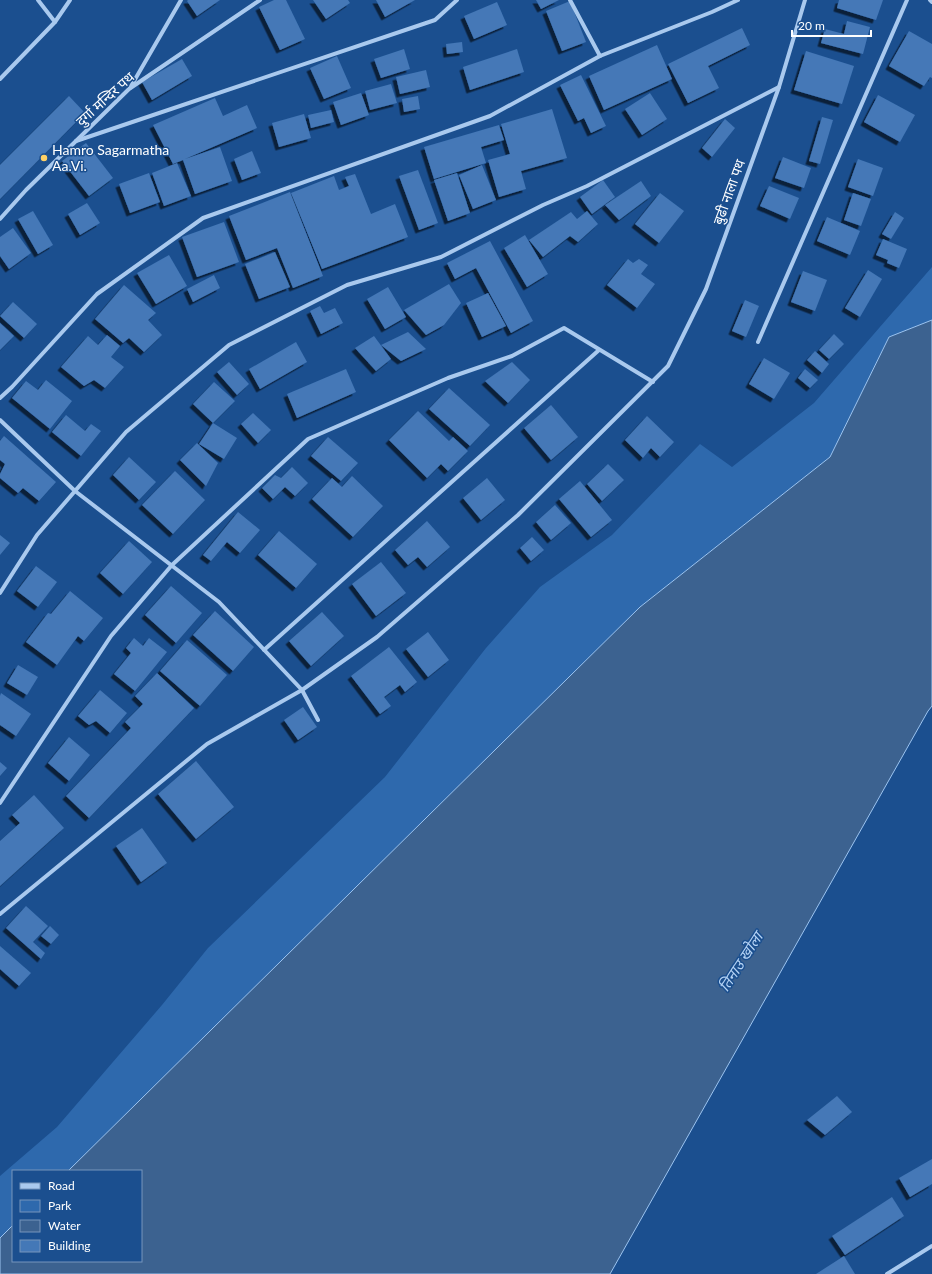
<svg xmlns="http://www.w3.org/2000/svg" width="932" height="1274" font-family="Lato,'Noto Sans Devanagari',sans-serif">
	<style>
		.green { fill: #2e69ad }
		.water { fill: #3c6290; stroke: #9cc4f0 }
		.building { fill: #4478b7; filter: url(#shadow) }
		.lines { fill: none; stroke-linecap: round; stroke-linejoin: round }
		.street { stroke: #a9c9ee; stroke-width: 4 }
		.poi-dot { fill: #ffd166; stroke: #1b4f8f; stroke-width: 1.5 }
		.labels { text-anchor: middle; stroke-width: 3; stroke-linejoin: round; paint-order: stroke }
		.street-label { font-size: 14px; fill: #fff; stroke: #1b4f8f }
		.poi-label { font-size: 14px; fill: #fff; stroke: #1b4f8f; text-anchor: start }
		.water-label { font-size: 15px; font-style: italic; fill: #b5d3f5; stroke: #1b4f8f }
	</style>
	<defs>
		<filter id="shadow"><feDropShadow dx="-3.5" dy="3.5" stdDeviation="0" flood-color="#0009"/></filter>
	</defs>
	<rect width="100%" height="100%" fill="#1b4f8f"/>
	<path class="green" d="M 932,267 L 932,320 L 889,337 L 830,457 L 640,607 L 68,1171 L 13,1171 L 13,1225 L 0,1238 L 0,1176 L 57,1127 L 162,1005 L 208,948 L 385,777 L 486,648 L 540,587 L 612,535 L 700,444 L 732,467 L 814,403 Z"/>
	<path class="water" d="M 932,320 L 932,706 L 928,711 L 610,1274 L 0,1274 L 0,1238 L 13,1225 L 13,1261 L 141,1261 L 141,1171 L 68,1171 L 640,607 L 830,457 L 889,337 Z"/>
	<g class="building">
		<path d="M 188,0 L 220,0 L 197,16 L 187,1 Z"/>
		<path d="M 274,0 L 286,0 L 305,39 L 280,50 L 259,7 Z"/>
		<path d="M 313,0 L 348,0 L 350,3 L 326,19 Z"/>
		<path d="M 376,0 L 415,0 L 385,17 Z"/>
		<path d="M 536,0 L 559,0 L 541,9 Z"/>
		<path d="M 839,0 L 883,0 L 876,20 L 837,8 Z"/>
		<path d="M 570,1 L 586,42 L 562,51 L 546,11 Z"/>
		<path d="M 497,2 L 507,25 L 474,39 L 464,16 Z"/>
		<path d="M 847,21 L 870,27 L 863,54 L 821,43 L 825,29 L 844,34 Z"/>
		<path d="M 742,28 L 750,45 L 708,66 L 719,88 L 688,103 L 668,64 Z"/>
		<path d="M 909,31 L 932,44 L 932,78 L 930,77 L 924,86 L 889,66 Z"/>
		<path d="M 462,42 L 463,52 L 447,54 L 446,44 Z"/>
		<path d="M 657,45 L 672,79 L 604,110 L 589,76 Z"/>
		<path d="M 404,49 L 410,69 L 381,78 L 374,59 Z"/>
		<path d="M 517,49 L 524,72 L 470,90 L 463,67 Z"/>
		<path d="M 806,51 L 854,66 L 842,104 L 794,90 Z"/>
		<path d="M 337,56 L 351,88 L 324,99 L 310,68 Z"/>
		<path d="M 182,59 L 192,76 L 152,100 L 142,82 Z"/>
		<path d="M 426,70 L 430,87 L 400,94 L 396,77 Z"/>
		<path d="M 581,75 L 606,126 L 591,133 L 584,118 L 578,121 L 560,85 Z"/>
		<path d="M 391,84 L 397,103 L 370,110 L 365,91 Z"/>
		<path d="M 361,93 L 369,115 L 341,125 L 333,102 Z"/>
		<path d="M 650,93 L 667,119 L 642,135 L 625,109 Z"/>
		<path d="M 878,95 L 915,115 L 900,142 L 864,122 Z"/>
		<path d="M 69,96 L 85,113 L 0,199 L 0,165 Z"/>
		<path d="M 418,96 L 420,109 L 404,112 L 402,99 Z"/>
		<path d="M 215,98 L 223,116 L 247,105 L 257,128 L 185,159 L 220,147 L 232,181 L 195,194 L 183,160 L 173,164 L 153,125 Z"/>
		<path d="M 552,109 L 567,158 L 521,171 L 526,189 L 499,197 L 488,160 L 510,154 L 501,124 Z"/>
		<path d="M 331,110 L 334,122 L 311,128 L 308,115 Z"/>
		<path d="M 304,114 L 311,138 L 279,147 L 272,123 Z"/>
		<path d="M 822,117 L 833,120 L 820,164 L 809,161 Z"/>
		<path d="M 725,119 L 735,128 L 712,157 L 702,148 Z"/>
		<path d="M 499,125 L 504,140 L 481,147 L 486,163 L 434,179 L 424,147 Z"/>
		<path d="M 86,143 L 113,178 L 89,196 L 62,161 Z"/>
		<path d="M 252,151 L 261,173 L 242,180 L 234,159 Z"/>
		<path d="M 783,157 L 811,168 L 804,188 L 775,178 Z"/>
		<path d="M 858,159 L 883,168 L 873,196 L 848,187 Z"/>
		<path d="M 177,163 L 191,196 L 164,206 L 152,173 Z"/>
		<path d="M 482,165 L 496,200 L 473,209 L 459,175 Z"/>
		<path d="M 418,170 L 438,223 L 419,230 L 399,176 Z"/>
		<path d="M 149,173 L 160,202 L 130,213 L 119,184 Z"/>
		<path d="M 457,173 L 470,213 L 448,221 L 434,180 Z"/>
		<path d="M 355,174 L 371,214 L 395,204 L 408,237 L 322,269 L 291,193 L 334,176 L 339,190 L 349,186 L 345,177 Z"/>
		<path d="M 603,180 L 615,197 L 592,214 L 580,197 Z"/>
		<path d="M 641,181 L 651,196 L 619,220 L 605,205 Z"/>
		<path d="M 769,186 L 799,198 L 790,219 L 760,206 Z"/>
		<path d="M 290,192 L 323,276 L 293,288 L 277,248 L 246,260 L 229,216 Z"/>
		<path d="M 660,193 L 684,211 L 659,243 L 635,224 Z"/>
		<path d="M 853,193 L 871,199 L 861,226 L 844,220 Z"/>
		<path d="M 87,203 L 100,223 L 80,235 L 68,214 Z"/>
		<path d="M 33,211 L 53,245 L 38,254 L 18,219 Z"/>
		<path d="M 587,211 L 598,224 L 578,242 L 570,236 L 543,257 L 529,240 L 571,212 L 577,219 Z"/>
		<path d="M 895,212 L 904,218 L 891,239 L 882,234 Z"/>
		<path d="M 827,217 L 860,231 L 850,255 L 817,241 Z"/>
		<path d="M 224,222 L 239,262 L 197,277 L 182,237 Z"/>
		<path d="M 13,228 L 31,253 L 9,269 L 0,256 L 0,237 Z"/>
		<path d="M 525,235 L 548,274 L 527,287 L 504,248 Z"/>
		<path d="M 883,239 L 907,249 L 899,268 L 887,263 L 888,260 L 876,255 Z"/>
		<path d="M 490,241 L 533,321 L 511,333 L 476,268 L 455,279 L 447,263 Z"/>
		<path d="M 275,252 L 290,287 L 259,299 L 245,264 Z"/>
		<path d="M 169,255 L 187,286 L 156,304 L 137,273 Z"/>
		<path d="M 628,259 L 633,263 L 639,259 L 648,265 L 641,274 L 655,284 L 637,308 L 607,285 Z"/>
		<path d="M 868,270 L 882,279 L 860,317 L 845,308 Z"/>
		<path d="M 803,271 L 827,280 L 815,311 L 791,302 Z"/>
		<path d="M 214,275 L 220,288 L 193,302 L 187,289 Z"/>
		<path d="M 449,284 L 461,303 L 444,325 L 426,335 L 404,310 Z"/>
		<path d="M 124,285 L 156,313 L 148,320 L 162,335 L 144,352 L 129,338 L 123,343 L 95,319 Z"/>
		<path d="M 388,287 L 406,317 L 385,329 L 367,299 Z"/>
		<path d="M 488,293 L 506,326 L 482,337 L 466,303 Z"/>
		<path d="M 745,300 L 759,306 L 746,337 L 732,331 Z"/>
		<path d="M 13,302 L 37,324 L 24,338 L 0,316 Z"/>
		<path d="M 320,306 L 324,313 L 335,308 L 343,323 L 321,334 L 310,311 Z"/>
		<path d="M 0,323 L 14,336 L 0,350 Z"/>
		<path d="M 408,332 L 426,349 L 401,361 L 381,345 Z"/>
		<path d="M 834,334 L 844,344 L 829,359 L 819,350 Z"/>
		<path d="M 107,335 L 120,346 L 111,357 L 124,367 L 105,388 L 94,380 L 84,386 L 61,367 L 88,336 L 98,345 Z"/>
		<path d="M 374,336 L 391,359 L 376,371 L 355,348 Z"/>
		<path d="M 296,342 L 307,362 L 260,389 L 249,369 Z"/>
		<path d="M 815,351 L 829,364 L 822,373 L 807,360 Z"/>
		<path d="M 764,358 L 790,373 L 774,399 L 749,384 Z"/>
		<path d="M 229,362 L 249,384 L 237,395 L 217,372 Z"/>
		<path d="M 512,362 L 530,380 L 508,403 L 485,381 Z"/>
		<path d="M 346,369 L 356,392 L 297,418 L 287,394 Z"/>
		<path d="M 805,369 L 818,380 L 810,388 L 798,378 Z"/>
		<path d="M 46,380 L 72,401 L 50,429 L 12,398 L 26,381 L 38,390 Z"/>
		<path d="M 214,382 L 235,401 L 213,423 L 237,438 L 224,459 L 199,444 L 213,423 L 193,404 Z"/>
		<path d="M 449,388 L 490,425 L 470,446 L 429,409 Z"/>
		<path d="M 551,405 L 578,437 L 551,460 L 524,428 Z"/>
		<path d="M 418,411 L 449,441 L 453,437 L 468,451 L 448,471 L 441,464 L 427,478 L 389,440 Z"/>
		<path d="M 253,413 L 271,430 L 258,443 L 241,424 Z"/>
		<path d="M 66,415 L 85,431 L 91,424 L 101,431 L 81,456 L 52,432 Z"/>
		<path d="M 647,416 L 674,442 L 660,457 L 651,448 L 643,458 L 625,440 Z"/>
		<path d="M 4,436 L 56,482 L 39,501 L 23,488 L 18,493 L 0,478 L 0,474 L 5,464 L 0,460 L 0,441 Z"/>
		<path d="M 328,437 L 358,463 L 341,481 L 311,456 Z"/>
		<path d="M 197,443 L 218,463 L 206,486 L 180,460 Z"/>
		<path d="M 129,457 L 156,482 L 139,500 L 113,475 Z"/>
		<path d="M 608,464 L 624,480 L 602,501 L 587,484 Z"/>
		<path d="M 292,467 L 308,483 L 295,496 L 285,487 L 273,499 L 262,488 L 275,475 L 281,478 Z"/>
		<path d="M 175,471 L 205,500 L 173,534 L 142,505 Z"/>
		<path d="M 352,476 L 383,506 L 353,537 L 312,499 L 332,478 L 342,487 Z"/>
		<path d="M 487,478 L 505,500 L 481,520 L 463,498 Z"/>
		<path d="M 580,481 L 612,520 L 591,537 L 559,499 Z"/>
		<path d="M 555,505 L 571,523 L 551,540 L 536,522 Z"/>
		<path d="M 238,512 L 260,530 L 240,553 L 227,542 L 211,561 L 203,555 Z"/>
		<path d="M 427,521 L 450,547 L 427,567 L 418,557 L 408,565 L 395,550 Z"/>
		<path d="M 279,531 L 317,564 L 296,588 L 258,555 Z"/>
		<path d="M 0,535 L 10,543 L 0,555 Z"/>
		<path d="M 532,537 L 544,550 L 531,561 L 520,548 Z"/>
		<path d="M 129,541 L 152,562 L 123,594 L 100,573 Z"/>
		<path d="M 381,562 L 406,593 L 376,616 L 352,584 Z"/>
		<path d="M 36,566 L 57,582 L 38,607 L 17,591 Z"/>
		<path d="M 171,586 L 202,613 L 176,643 L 145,615 Z"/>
		<path d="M 70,591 L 103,618 L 84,641 L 78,636 L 57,665 L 26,642 L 48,613 L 51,614 Z"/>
		<path d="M 215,611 L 254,647 L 233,671 L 193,635 Z"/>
		<path d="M 322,612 L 344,636 L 311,666 L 289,641 Z"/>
		<path d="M 428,632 L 449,660 L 428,677 L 406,649 Z"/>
		<path d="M 134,638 L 143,646 L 149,638 L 167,652 L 135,691 L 114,674 L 131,653 L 126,648 Z"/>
		<path d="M 187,640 L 227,675 L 200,706 L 160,671 Z"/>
		<path d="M 389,647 L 417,682 L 405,692 L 400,685 L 384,697 L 391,706 L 380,714 L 351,676 Z"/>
		<path d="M 18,665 L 38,677 L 27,695 L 7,683 Z"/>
		<path d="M 157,673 L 194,708 L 89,818 L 66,796 L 131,728 L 125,722 L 143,704 L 135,696 Z"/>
		<path d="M 100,690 L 127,713 L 110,733 L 96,721 L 89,725 L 78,716 Z"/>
		<path d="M 1,693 L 31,714 L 16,736 L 0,725 L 0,696 Z"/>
		<path d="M 303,707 L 317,727 L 298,740 L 284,720 Z"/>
		<path d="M 69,737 L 90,755 L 69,781 L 48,763 Z"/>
		<path d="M 196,761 L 234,807 L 196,839 L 158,794 Z"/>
		<path d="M 0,762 L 7,768 L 0,776 Z"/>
		<path d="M 34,795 L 64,828 L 0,886 L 0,841 L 20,823 L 12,815 Z"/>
		<path d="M 142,828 L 167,863 L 141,882 L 116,846 Z"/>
		<path d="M 26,906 L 48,926 L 33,942 L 45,953 L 41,959 L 6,928 Z"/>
		<path d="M 50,926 L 59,935 L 51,944 L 41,936 Z"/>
		<path d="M 0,946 L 31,973 L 19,986 L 0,969 Z"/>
		<path d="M 837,1096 L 852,1112 L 825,1135 L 807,1120 Z"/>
		<path d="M 932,1159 L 932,1184 L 910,1197 L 899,1178 Z"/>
		<path d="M 892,1197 L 904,1216 L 845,1255 L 832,1236 Z"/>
		<path d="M 844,1256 L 855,1274 L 816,1274 Z"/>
	</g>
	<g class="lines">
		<g class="street">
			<path d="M 38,0 L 55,22"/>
			<path d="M 570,0 L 600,56"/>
			<path d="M 930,0 L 932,2"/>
			<path d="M 0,79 L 55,22 L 70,0"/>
			<path d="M 130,88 L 181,0"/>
			<path d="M 76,141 L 435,20 L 457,0"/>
			<path d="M 0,219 L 26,190 L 129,89 L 260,0"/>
			<path d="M 758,342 L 907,0"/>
			<path d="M 0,398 L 12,387 L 97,294 L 203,218 L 490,116 L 600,56 L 712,12 L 738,0"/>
			<path d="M 0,420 L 75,491 L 219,602 L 302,690 L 318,720"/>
			<path d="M 0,593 L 37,535 L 126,432 L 229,345 L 347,285 L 441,257 L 543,205 L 587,186 L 779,87"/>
			<path d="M 264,650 L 599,350"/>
			<path d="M 0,803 L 111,636 L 172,565 L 308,439 L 448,378 L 512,356 L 564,328 L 653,382"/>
			<path d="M 0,914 L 207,744 L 302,690 L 377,637 L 518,515 L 668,366 L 706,289 L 779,87 L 805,0"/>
			<path d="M 887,1274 L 932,1246"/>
		</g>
	</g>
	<circle class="poi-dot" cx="44" cy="158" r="4"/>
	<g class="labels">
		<g class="street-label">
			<text transform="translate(105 99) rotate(-42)" y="5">दुर्गा मन्दिर पथ</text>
			<text transform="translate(729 192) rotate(-70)" y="5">बुढी नाला पथ</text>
		</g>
		<g class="poi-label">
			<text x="52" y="155">Hamro Sagarmatha<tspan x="52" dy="16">Aa.Vi.</tspan></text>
		</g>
		<g class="water-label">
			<text transform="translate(741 962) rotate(-57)" y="5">तिनाउ खोला</text>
		</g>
	</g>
	<rect x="12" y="1170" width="130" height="92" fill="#1b4f8f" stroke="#7695bc"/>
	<rect x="20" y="1183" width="20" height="6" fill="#a9c9ee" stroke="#7695bc"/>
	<text x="48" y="1190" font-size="12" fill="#ffffff">Road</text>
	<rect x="20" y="1200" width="20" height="12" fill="#2e69ad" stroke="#7695bc"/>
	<text x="48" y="1210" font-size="12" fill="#ffffff">Park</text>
	<rect x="20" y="1220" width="20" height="12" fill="#3c6290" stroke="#7695bc"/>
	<text x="48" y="1230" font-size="12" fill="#ffffff">Water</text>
	<rect x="20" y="1240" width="20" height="12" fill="#4478b7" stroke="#7695bc"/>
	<text x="48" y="1250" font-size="12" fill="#ffffff">Building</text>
	<path d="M792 30v6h79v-6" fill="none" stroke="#ffffff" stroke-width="2"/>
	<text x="798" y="30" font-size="12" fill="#ffffff" stroke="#1b4f8f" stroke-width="3" paint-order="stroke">20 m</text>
</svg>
